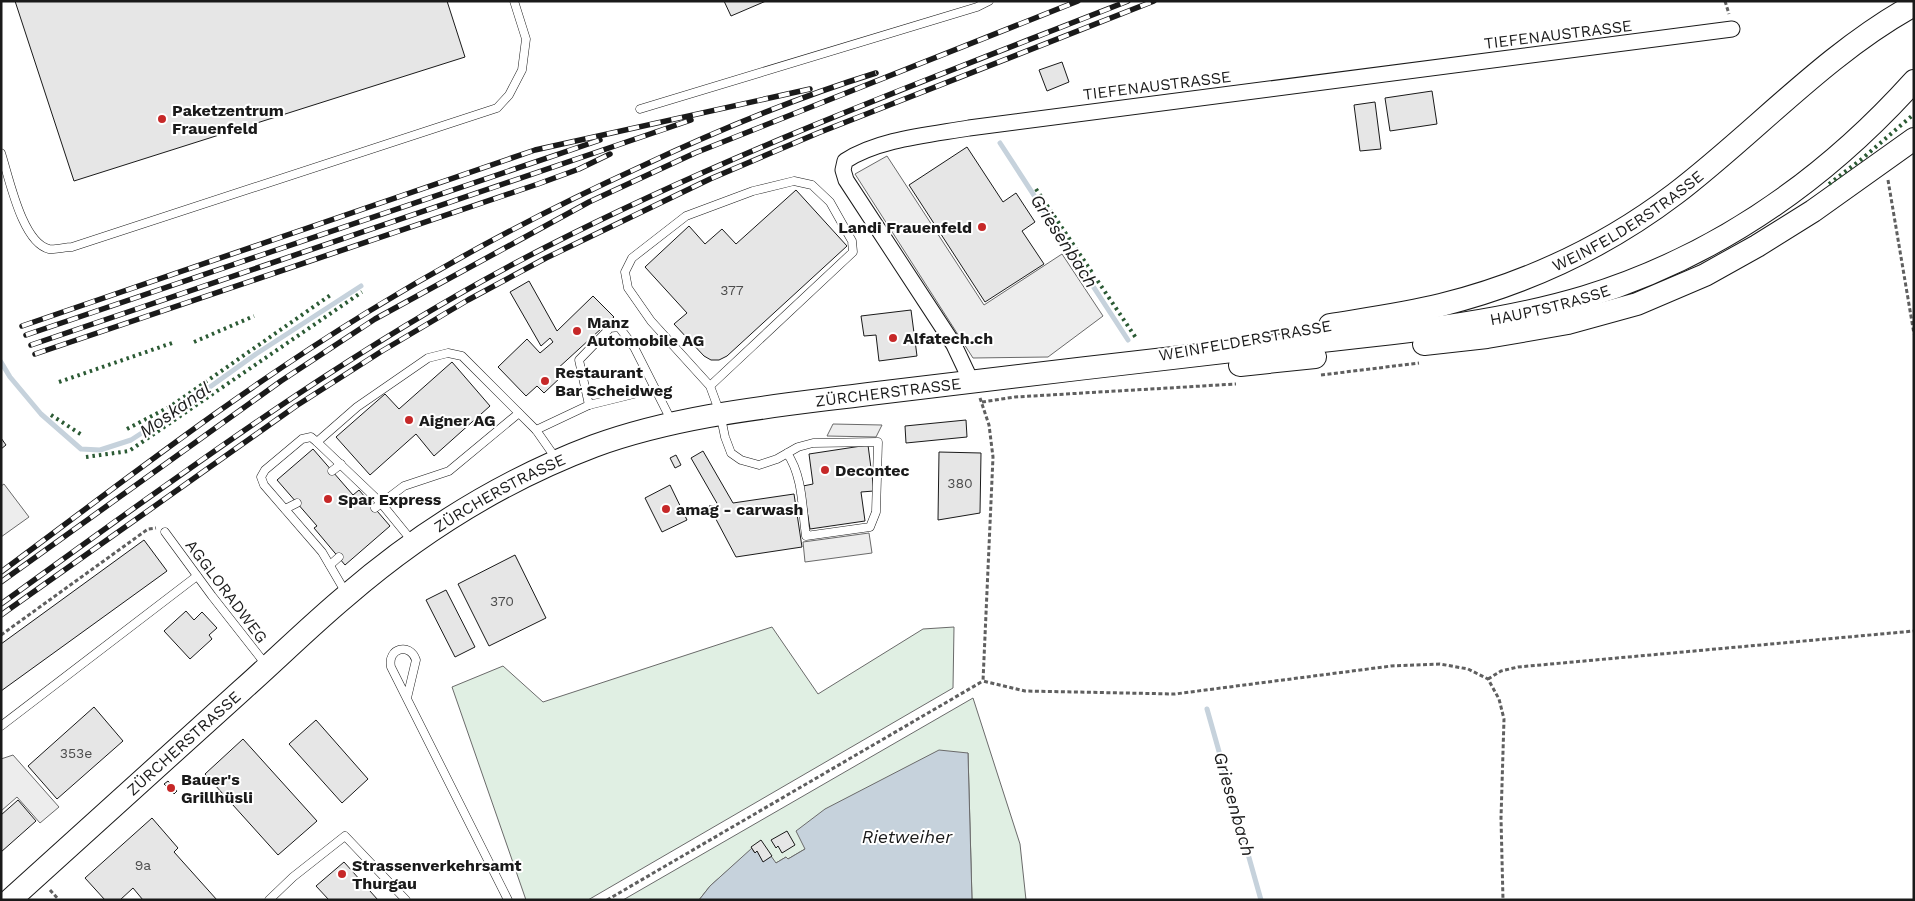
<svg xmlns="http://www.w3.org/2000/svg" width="1915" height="901" font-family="'Work Sans',sans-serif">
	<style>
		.green { fill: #e0efe3; stroke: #6a6a6a }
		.parking { fill: #ededed; stroke: #6a6a6a }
		.water { fill: #c6d2dc; stroke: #6a6a6a }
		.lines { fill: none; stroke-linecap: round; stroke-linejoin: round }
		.stream { stroke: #c6d2dc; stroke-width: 5 }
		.building { fill: #e6e6e6; stroke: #1a1a1a }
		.lane-casing { stroke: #1a1a1a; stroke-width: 9 }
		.street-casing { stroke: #1a1a1a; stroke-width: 17 }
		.primary-casing { stroke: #1a1a1a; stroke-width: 24 }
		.path { stroke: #5f5f5f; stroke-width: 3; stroke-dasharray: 4 2.5; stroke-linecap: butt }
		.lane { stroke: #fff; stroke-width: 8 }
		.street { stroke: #fff; stroke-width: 15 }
		.primary { stroke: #fff; stroke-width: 22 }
		.rail-casing { stroke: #1a1a1a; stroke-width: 5.5 }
		.rail { stroke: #fff; stroke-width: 4; stroke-dasharray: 11; stroke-linecap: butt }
		.hedge { stroke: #2b5a34; stroke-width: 4; stroke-dasharray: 2.5 4; stroke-linecap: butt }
		.poi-dot { fill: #c62828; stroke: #fff; stroke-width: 2 }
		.labels { text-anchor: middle; stroke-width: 4; stroke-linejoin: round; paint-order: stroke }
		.number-label { font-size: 14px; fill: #4d4d4d }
		.street-label { font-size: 16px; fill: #1a1a1a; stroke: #fff }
		.poi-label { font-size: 16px; font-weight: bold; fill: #1a1a1a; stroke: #fff; text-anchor: start }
		.water-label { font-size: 18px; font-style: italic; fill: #1a1a1a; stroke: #fff }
	</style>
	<rect width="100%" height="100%" fill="#fff"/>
	<g class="green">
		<path d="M 772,627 L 818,694 L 923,629 L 954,627 L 953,688 L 588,900 L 526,900 L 452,687 L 503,666 L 543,702 Z"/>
		<path d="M 973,698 L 1020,844 L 1026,900 L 972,900 L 968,753 L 788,859 L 786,857 L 776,863 L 763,862 L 752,849 L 710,886 L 699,900 L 623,900 Z"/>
	</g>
	<g class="parking">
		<path d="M 887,156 L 984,305 L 1062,254 L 1103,316 L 1048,357 L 973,358 L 855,174 Z"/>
		<path d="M 833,424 L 882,425 L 876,437 L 827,436 Z"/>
		<path d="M 4,484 L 29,517 L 1,537 L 1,486 Z"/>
		<path d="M 869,533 L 872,553 L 805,562 L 803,542 Z"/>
		<path d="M 13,755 L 59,807 L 40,823 L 17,797 L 1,811 L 1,759 Z"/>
	</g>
	<path class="water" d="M 939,750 L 968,753 L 972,900 L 699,900 L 710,886 L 752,848 L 754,852 L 757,851 L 763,861 L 771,856 L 776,863 L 786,857 L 788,859 L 805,849 L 796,831 L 825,809 Z"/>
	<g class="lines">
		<g class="stream">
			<path d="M 1000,143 L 1128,340"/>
			<path d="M 1,362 L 10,377 L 41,414 L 81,449 L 100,450 L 131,440 L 182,407 L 256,354 L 361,286"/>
			<path d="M 1207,709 L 1261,900"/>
		</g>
	</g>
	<g class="building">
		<path d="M 15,1 L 447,1 L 465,57 L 74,181 Z"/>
		<path d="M 724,1 L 766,1 L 731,16 Z"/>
		<path d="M 1062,62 L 1069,82 L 1047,91 L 1039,70 Z"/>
		<path d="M 1432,91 L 1437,124 L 1390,131 L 1385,98 Z"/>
		<path d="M 1375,102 L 1381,149 L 1360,151 L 1354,105 Z"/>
		<path d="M 967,147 L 1003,202 L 1016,193 L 1035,222 L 1022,231 L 1044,264 L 985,302 L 909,185 Z"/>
		<path d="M 796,190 L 847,246 L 727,356 L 719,360 L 711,360 L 704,356 L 674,324 L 687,313 L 645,267 L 689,226 L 705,244 L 722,229 L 736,244 Z"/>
		<path d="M 529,281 L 557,331 L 593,296 L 614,317 L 556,370 L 562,376 L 544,393 L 537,386 L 526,396 L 498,367 L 527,339 L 540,353 L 553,342 L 550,338 L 541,346 L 510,292 Z"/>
		<path d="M 911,310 L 917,356 L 879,361 L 876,335 L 864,336 L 861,316 Z"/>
		<path d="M 452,362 L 490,406 L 434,456 L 416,434 L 370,475 L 336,437 L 385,394 L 399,409 Z"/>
		<path d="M 966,420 L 967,437 L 906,443 L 905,426 Z"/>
		<path d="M 1,438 L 6,445 L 1,449 Z"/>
		<path d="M 868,445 L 874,491 L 861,492 L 865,521 L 810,529 L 803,486 L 813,484 L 809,454 Z"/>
		<path d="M 313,449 L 353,495 L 359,490 L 390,526 L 345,565 L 314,528 L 317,526 L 277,480 Z"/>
		<path d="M 703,451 L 733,503 L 794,494 L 802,547 L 736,557 L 709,506 L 718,505 L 691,458 Z"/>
		<path d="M 939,452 L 981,453 L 980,513 L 938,520 Z"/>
		<path d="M 676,455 L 681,465 L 675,468 L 670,458 Z"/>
		<path d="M 670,485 L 687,520 L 662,532 L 645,498 Z"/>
		<path d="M 144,540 L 167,571 L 1,691 L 1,644 Z"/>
		<path d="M 515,555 L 546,618 L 489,646 L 458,584 Z"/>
		<path d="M 446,590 L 475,647 L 455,657 L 426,600 Z"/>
		<path d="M 186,611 L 194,620 L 202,612 L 217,628 L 209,635 L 212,639 L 190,659 L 164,631 Z"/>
		<path d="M 94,707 L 123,741 L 57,799 L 28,766 Z"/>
		<path d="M 316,720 L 368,779 L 342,803 L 289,744 Z"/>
		<path d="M 243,739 L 317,821 L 278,855 L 205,774 Z"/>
		<path d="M 168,781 L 177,791 L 174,794 L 164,784 Z"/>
		<path d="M 18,800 L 36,821 L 1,852 L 1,815 Z"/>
		<path d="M 152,818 L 178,848 L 174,852 L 217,900 L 143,900 L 133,888 L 120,900 L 105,900 L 85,878 Z"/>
		<path d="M 787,831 L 795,845 L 782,853 L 778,846 L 776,848 L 771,840 Z"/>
		<path d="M 761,840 L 772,856 L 763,862 L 757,851 L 755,853 L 751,847 Z"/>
		<path d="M 344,862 L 378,900 L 329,900 L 316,886 Z"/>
	</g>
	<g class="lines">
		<defs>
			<g id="lane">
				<path d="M 640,109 L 977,7 L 989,1"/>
				<path d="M 1,153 C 9,177 22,243 49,249 C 55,250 65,247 72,247 L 497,108 L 509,95 L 522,70 L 526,39 L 514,1"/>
				<path d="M 710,386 L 853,252 L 852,241 L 830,202 L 812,185 L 794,181 L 753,191 L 686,216 L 632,258 L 625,272 L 628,288 L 651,321 L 710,386 L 720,413 L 725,437 L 731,453 L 741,460 L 759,465 L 777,459 L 798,447 L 813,443 L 878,442 L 876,512 L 870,527 L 806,536 C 802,508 803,476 787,453"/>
				<path d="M 589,405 L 579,360 L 610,328 L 619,327 L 634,347 L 672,422"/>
				<path d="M 536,430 L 589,405 L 654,389"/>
				<path d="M 317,442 L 357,407 L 428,358 L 448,353 L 462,356 L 536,430 L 557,460"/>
				<path d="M 332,471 L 341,464"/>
				<path d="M 375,508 L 404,486 L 449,471 L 519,413"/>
				<path d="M 285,509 L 297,503"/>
				<path d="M 165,532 L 212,596 L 267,666"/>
				<path d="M 330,565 L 339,557"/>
				<path d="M 346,593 L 322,552 L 264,485 L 261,477 L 265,470 L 302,439 L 311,437 L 317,442 L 381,503 L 412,541"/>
				<path d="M 407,698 L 416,660 C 410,642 387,648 391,667 L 508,900"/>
				<path d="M 1,726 L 197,576"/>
				<path d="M 269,900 L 293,877 L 345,836 L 406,900"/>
			</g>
			<path id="street" d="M 971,381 L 954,345 L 846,180 L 843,170 L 845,161 C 879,139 929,135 969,128 L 1732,29"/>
			<g id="primary">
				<path id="s1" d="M 1330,325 C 1367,319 1405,314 1441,305 C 1525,284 1605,247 1675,194 C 1755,133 1825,54 1914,5"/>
				<path d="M 1424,344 L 1487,337 L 1568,323 L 1637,304 L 1705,275 L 1757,246 L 1813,211 L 1914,139"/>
				<path d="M 1240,365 L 1315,357"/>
				<path id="s2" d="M 10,900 C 87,830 164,760 242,690 C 277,659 310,626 346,596 C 419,533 504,480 594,446 C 682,414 777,406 869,394 C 1005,377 1140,362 1276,346 C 1379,334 1485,327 1585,297 C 1715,257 1823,182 1914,81"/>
			</g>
		</defs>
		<use href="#lane" class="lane-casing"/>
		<use href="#street" class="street-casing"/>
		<use href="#primary" class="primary-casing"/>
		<g class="path">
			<path d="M 1725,1 L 1729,14"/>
			<path d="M 1888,180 L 1914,334"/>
			<path d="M 1321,375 L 1419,363"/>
			<path d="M 980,398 L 989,425 L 993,457 L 983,681 L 1025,691 L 1175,694 L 1391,666 L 1440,664 L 1468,669 L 1488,679 L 1499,699 L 1504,719 L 1501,818 L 1503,900"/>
			<path d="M 982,402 L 1015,397 L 1236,384"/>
			<path d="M 1,635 L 148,529 L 156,528"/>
			<path d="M 1488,679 L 1501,671 L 1518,667 L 1914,631"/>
			<path d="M 50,890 L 59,900"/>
			<path d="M 607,900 L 983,681"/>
		</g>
		<use href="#lane" class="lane"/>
		<use href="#street" class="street"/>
		<use href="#primary" class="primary"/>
		<defs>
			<g id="rail">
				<path d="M 22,326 L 535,150 L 810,89"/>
				<path d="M 26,335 L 600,140"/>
				<path d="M 31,345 L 691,120"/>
				<path d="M 35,354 L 538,184 L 579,169 L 610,154"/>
				<path d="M 1,572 C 121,483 239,391 366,313 C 454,259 546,210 640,167 C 716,131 795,98 876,73"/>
				<path d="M 1,582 L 281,381 L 375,319 L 589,202 L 695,153 L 1078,1"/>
				<path d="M 1,604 C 177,477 352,346 546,247 C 734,151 932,78 1128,1"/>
				<path d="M 1,615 L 296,406 L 382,351 L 468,300 L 546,258 L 710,179 L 818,133 L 1154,1"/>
			</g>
		</defs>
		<use href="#rail" class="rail-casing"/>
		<use href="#rail" class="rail"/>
		<g class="hedge">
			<path d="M 1829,184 L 1863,158 L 1914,114"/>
			<path d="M 1036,189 L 1136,338"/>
			<path d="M 194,342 L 254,316"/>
			<path d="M 59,382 L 175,342"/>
			<path d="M 51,415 L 82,435"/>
			<path d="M 127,429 L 171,406 L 332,294"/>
			<path d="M 86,457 L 129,451 L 362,292"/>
		</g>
	</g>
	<g class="poi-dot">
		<circle cx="162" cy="119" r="5"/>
		<circle cx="982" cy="227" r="5"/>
		<circle cx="577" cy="331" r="5"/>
		<circle cx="893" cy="338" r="5"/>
		<circle cx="545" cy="381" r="5"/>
		<circle cx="409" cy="420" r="5"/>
		<circle cx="825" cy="470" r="5"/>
		<circle cx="328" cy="499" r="5"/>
		<circle cx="666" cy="509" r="5"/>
		<circle cx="171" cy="788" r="5"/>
		<circle cx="342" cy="874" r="5"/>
	</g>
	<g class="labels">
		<g class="number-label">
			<text x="732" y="295">377</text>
			<text x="960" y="488">380</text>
			<text x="502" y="606">370</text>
			<text x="76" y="758">353e</text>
			<text x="143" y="870">9a</text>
		</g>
		<g class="street-label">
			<text transform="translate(1558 34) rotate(-7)" y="6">TIEFENAUSTRASSE</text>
			<text transform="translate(1157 85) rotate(-7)" y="6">TIEFENAUSTRASSE</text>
			<text dy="6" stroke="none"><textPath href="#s1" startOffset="319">WEINFELDERSTRASSE</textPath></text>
			<text dy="6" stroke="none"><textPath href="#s2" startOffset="1712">HAUPTSTRASSE</textPath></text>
			<text transform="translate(1245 340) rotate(-10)" y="6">WEINFELDERSTRASSE</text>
			<text dy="6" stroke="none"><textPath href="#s2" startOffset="1044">ZÜRCHERSTRASSE</textPath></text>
			<text dy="6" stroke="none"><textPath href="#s2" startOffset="639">ZÜRCHERSTRASSE</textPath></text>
			<text transform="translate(227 591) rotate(53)" y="6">AGGLORADWEG</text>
			<text dy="6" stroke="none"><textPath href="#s2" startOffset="234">ZÜRCHERSTRASSE</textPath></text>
		</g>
		<g class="poi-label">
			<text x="172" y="116">Paketzentrum<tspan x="172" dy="18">Frauenfeld</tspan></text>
			<text x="972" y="233" text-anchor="end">Landi Frauenfeld</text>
			<text x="587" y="328">Manz<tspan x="587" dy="18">Automobile AG</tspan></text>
			<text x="903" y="344">Alfatech.ch</text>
			<text x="555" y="378">Restaurant<tspan x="555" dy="18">Bar Scheidweg</tspan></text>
			<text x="419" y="426">Aigner AG</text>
			<text x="835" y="476">Decontec</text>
			<text x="338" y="505">Spar Express</text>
			<text x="676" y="515">amag - carwash</text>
			<text x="181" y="785">Bauer's<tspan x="181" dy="18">Grillhüsli</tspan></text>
			<text x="352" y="871">Strassenverkehrsamt<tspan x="352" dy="18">Thurgau</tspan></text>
		</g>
		<g class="water-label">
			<text transform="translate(1064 241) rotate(57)" y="6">Griesenbach</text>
			<text transform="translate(175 410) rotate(-35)" y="6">Moskanal</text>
			<text transform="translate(1234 804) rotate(74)" y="6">Griesenbach</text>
			<text x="907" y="843">Rietweiher</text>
		</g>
	</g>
	<rect width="1915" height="901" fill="none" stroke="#1a1a1a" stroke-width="5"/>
</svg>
